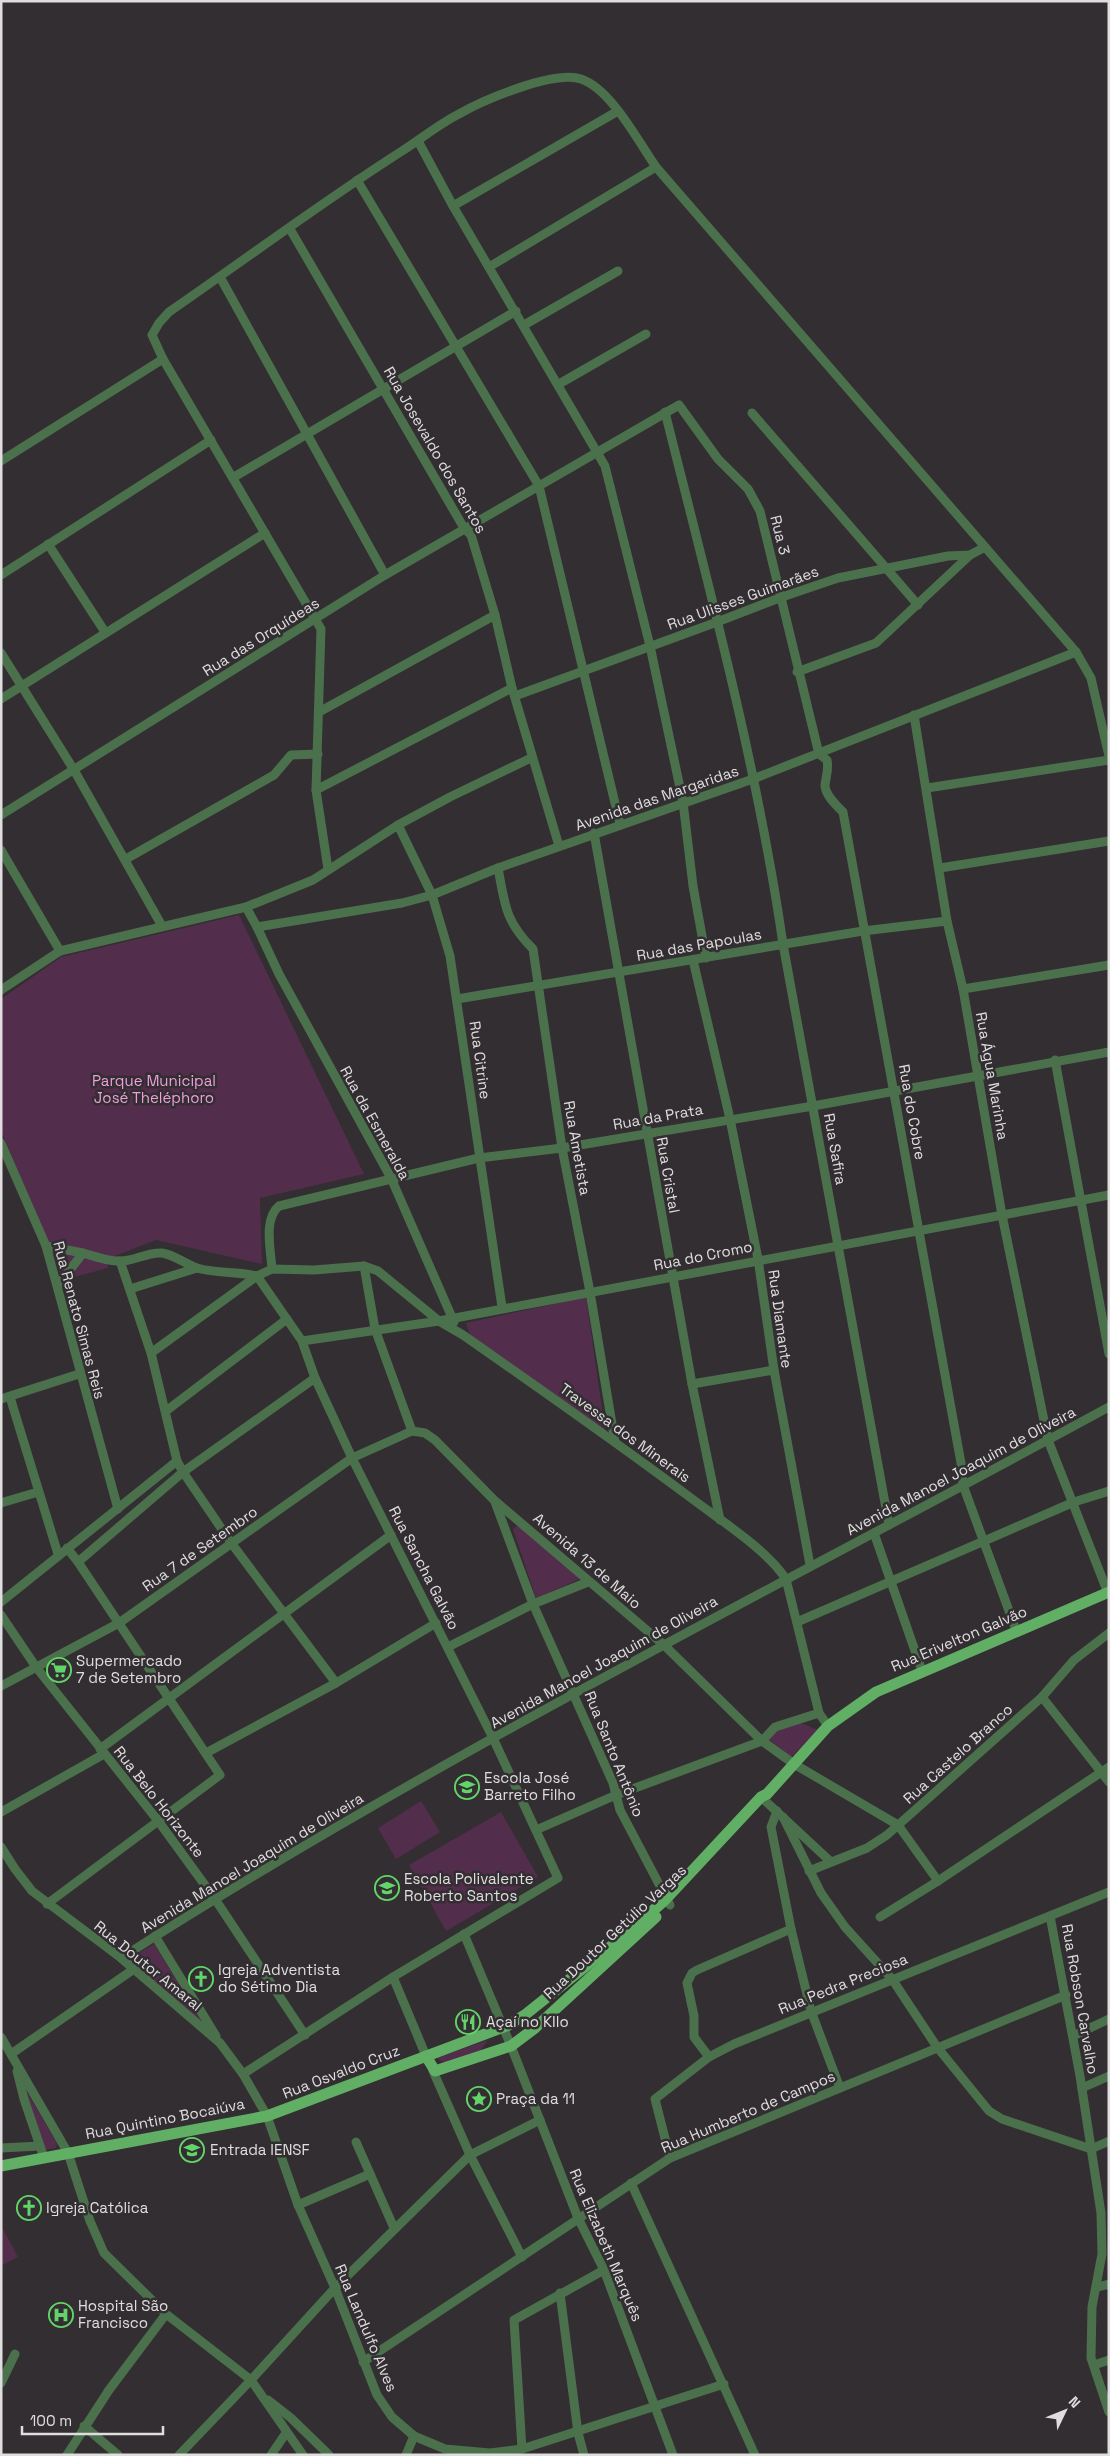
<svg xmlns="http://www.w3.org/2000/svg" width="1110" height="2456" font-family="'Space Grotesk',sans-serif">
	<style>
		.green { fill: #532d4c }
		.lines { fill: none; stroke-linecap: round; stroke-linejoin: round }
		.minor { stroke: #4b704c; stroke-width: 9 }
		.major { stroke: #61af64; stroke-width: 11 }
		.labels { text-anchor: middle; stroke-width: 5; stroke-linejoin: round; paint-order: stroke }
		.street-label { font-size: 15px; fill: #e0dddf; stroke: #322e31 }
		.park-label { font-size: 15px; fill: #f09ede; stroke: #322e31 }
		.poi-label { font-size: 15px; fill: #e0dddf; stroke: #322e31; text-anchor: start }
	</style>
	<rect width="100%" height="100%" fill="#322e31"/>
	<g class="green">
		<path d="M 239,915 L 364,1174 L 260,1198 L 262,1264 L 156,1240 L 107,1259 L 108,1268 L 63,1280 L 1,1130 L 1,999 L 61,957 Z"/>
		<path d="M 586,1297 L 605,1430 L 470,1335 L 466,1323 Z"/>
		<path d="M 518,1525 L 580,1579 L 536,1598 L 513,1529 Z"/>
		<path d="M 801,1723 L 818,1730 L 791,1757 L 767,1738 L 786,1725 Z"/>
		<path d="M 421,1801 L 440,1832 L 396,1859 L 378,1828 Z"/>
		<path d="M 501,1812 L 538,1877 L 446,1931 L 409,1865 Z"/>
		<path d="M 154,1944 L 204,2025 L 127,1960 Z"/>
		<path d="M 488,2040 L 481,2050 L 445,2063 L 436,2058 Z"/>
		<path d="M 21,2082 L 57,2144 L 56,2148 L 46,2150 L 39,2137 Z"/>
		<path d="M 1,2225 L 18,2257 L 1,2266 Z"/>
	</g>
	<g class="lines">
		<g class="minor">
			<path d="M 418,141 L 453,206 L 605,466 L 650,646 L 683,802 L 693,886 L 706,958"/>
			<path d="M 357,180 L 539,486 L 620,824"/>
			<path d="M 453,206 L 618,111"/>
			<path d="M 290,229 L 464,528 L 471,535 L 495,615 L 512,688 L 559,846"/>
			<path d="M 489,267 L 656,167"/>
			<path d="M 220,277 L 385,575"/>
			<path d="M 524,325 L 618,271"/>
			<path d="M 559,384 L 646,334"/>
			<path d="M 665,412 C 709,588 757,765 783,944 L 889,1525"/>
			<path d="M 752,413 L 918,605"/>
			<path d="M 1,461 L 163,359"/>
			<path d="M 234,477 L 516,311"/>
			<path d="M 48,544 L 105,632"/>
			<path d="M 1,575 L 211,440"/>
			<path d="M 1,653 L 74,770 L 162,926"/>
			<path d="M 797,672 L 876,643 L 970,555"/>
			<path d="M 515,696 L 717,622 L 782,597 L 838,578 L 948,556 L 970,555 L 985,547"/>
			<path d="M 1,699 L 265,533"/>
			<path d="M 319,712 L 495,615"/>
			<path d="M 914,715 L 947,921 L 963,989 L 1002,1215 L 1048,1440 L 1108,1593"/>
			<path d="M 927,788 L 1109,760"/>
			<path d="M 316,790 L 512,688"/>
			<path d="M 1,815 L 385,575 L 679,405 L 718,459 L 748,489 L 760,511 L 819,754 L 827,760 C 829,769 826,776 825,785 C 825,795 836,805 843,812 L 961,1463 L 963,1485 L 1016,1630"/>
			<path d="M 398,825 L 432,895 L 450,956 L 502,1307"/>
			<path d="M 594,833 L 692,1384 L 720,1520"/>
			<path d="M 1,850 L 60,951"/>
			<path d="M 126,859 L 274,775 L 291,755 L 318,754"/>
			<path d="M 498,868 C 505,905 505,921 533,949 L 562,1148 L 590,1292 L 615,1442"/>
			<path d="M 940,868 L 1109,841"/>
			<path d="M 328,869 L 316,790 L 321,629 L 163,359 L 152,335 L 159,323 L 169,312 C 246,259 322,202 402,151 C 421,139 439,124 459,114 C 483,100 554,70 581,79 C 611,89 638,141 656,167 L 1076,652 L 1091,678 L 1109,756"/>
			<path d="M 246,907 L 257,927 L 402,903 L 432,895 L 498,868 L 753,779 L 1076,652"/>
			<path d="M 257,927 L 279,974 L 391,1178 L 454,1322"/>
			<path d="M 693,960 L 730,1119 L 758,1259 L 774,1370 L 810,1565"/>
			<path d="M 963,989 L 1109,965"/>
			<path d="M 1,990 L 60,951 L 246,907 L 313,880 L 398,825 L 450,797 L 531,758"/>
			<path d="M 457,999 L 863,931 L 947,921"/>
			<path d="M 1055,1060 L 1109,1354"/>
			<path d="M 1,1143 L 46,1246 L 118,1509"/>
			<path d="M 46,1246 L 83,1253"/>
			<path d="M 120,1261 L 151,1353 L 177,1461 L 183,1472 L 232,1544 L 336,1683"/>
			<path d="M 364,1266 L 375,1329 L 412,1431"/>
			<path d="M 272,1269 C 271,1251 263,1219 279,1206 L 479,1158 L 562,1148 L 813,1106 L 1109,1052"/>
			<path d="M 58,1285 L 83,1253 C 94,1256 109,1262 121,1261 C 135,1261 147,1252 162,1253 C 175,1255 185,1264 197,1268 C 217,1274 237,1271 257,1276 L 272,1269 L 314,1270 L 364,1266 L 378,1271 L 439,1321 L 463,1335 C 539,1388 616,1442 691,1498 C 720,1520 766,1549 786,1579 L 819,1713 L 828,1726"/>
			<path d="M 130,1289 L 197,1268"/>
			<path d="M 302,1341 L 439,1321 L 1109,1195"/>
			<path d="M 151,1353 L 257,1276 L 302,1341 L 315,1378 L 352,1458 L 493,1738 L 558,1878 L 393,1977 L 243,2074"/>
			<path d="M 692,1384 L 774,1370"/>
			<path d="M 10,1397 L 58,1554"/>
			<path d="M 1,1399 L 79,1374"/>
			<path d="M 166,1411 L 287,1319"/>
			<path d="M 412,1431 L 425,1433 L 435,1440 L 494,1500 L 664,1645 L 762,1741 L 794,1764 L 898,1825 L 938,1881"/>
			<path d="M 495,1502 L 533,1604 L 613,1783 L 620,1810 L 670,1905"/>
			<path d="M 1,1503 L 38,1492"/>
			<path d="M 874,1533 L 922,1671"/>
			<path d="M 78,1562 L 183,1472 L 315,1378"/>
			<path d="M 1,1602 L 177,1461"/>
			<path d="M 1,1615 L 36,1667 L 159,1822 L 215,1899 L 305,2035"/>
			<path d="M 797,1622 L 1074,1502 L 1109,1491"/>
			<path d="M 448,1647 L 533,1604 L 588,1582"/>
			<path d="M 1,1686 L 119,1623 L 352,1458 L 412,1431"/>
			<path d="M 1042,1697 L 1109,1782"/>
			<path d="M 100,1749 L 391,1535"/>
			<path d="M 206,1753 L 336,1683 L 436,1623"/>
			<path d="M 761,1797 L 831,1862"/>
			<path d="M 777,1811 L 771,1827 L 791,1929 L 811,2011 L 840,2088"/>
			<path d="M 1,1812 L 104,1754"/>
			<path d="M 783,1817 L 821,1893 L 845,1927 L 892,1979 L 937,2047 L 989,2111 L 1002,2119 L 1091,2149 L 1109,2141"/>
			<path d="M 536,1830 L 616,1795 L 762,1741 L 775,1727 L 819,1713"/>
			<path d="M 1,1847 L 15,1869 L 32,1891 L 121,1958 L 220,2043 L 243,2074 L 267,2116 L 298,2205 L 335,2288 L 377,2395 L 392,2417 L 414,2436 L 445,2449 L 490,2453 L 522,2449 L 724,2384"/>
			<path d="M 809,1871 L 867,1848 L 887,1835 L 1042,1697 L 1074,1660 L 1109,1633"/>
			<path d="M 47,1904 L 220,1775 L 78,1562 L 67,1548"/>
			<path d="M 1050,1916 L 1080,2076 L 1101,2213 L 1102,2254 L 1092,2307 L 1091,2358 L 1109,2412"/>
			<path d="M 880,1917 L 938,1881 L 1109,1767"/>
			<path d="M 464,1934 L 511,2046 L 578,2218 L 604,2270 L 673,2455"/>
			<path d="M 155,1936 L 216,2036"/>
			<path d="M 121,1958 C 439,1755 778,1587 1109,1407"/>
			<path d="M 393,1977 L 426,2056"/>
			<path d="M 1073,2036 L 1109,2019"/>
			<path d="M 1,2037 L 68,2153 L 90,2221 L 104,2253 L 166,2314 L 251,2380 L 303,2455"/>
			<path d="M 11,2054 L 134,1969"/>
			<path d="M 709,2057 L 694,2037 L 694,2016 L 687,1983 L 692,1973 L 697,1970 L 791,1929"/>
			<path d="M 17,2071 L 24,2099 L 44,2158"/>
			<path d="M 433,2071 L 470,2155 L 522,2257"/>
			<path d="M 1082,2088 L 1109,2076"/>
			<path d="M 356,2142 L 394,2228"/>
			<path d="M 1,2148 L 40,2146"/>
			<path d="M 670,2158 L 655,2099 L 709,2057 L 734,2044 L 1109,1892"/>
			<path d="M 631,2183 L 755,2455"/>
			<path d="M 298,2205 L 370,2174"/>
			<path d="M 1098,2287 L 1109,2284"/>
			<path d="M 560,2293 L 578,2433 L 584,2455"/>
			<path d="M 363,2362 L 670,2158 L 1066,1995"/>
			<path d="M 1094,2365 L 1109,2360"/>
			<path d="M 1,2383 L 15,2354"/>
			<path d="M 268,2400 L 291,2418 L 329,2455"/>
			<path d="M 84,2426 L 118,2455"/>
			<path d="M 522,2449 L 514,2320 L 604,2270"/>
			<path d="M 67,2455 L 109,2390 L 166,2314"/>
			<path d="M 179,2455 L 251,2380 L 335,2288 L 470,2155 L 540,2120"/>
			<path d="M 271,2455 L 286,2433"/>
			<path d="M 406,2455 L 414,2436"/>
		</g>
		<g class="major">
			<path d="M 426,2056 L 435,2071 L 511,2046 L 535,2028 L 656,1917"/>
			<path d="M 1,2166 L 267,2116 L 509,2025 L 526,2014 L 625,1935 L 665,1900 L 761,1797 L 767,1794 L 828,1726 L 876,1692 L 1109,1592"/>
		</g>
	</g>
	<defs>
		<symbol id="supermarket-ring" viewBox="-11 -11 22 22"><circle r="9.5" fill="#322e31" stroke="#63d469" stroke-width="1.5"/><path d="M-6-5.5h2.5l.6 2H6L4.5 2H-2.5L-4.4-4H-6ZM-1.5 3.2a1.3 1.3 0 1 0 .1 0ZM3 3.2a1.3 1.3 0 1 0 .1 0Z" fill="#63d469"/></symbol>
		<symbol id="school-ring" viewBox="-11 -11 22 22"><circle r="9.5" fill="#322e31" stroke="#63d469" stroke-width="1.5"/><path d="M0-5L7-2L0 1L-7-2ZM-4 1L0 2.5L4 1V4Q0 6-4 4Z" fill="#63d469"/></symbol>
		<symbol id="church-ring" viewBox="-11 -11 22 22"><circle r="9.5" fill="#322e31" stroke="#63d469" stroke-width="1.5"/><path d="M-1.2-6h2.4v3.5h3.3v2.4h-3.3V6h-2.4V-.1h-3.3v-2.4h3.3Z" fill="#63d469"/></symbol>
		<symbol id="restaurant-ring" viewBox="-11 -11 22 22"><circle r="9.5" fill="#322e31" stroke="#63d469" stroke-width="1.5"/><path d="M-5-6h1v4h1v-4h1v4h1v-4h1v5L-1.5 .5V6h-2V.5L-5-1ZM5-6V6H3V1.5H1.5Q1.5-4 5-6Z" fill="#63d469"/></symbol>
		<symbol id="sight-ring" viewBox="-11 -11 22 22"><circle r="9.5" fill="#322e31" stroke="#63d469" stroke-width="1.5"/><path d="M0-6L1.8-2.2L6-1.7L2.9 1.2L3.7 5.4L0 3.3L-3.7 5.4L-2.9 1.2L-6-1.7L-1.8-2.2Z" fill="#63d469"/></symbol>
		<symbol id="hospital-ring" viewBox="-11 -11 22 22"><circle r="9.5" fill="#322e31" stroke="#63d469" stroke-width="1.5"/><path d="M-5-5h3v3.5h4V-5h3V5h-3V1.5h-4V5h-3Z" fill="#63d469"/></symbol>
	</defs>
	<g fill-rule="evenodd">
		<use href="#supermarket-ring" x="45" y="1656" width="28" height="28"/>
		<use href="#school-ring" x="453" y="1773" width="28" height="28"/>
		<use href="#school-ring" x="373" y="1874" width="28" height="28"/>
		<use href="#church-ring" x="187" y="1965" width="28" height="28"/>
		<use href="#restaurant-ring" x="454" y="2008" width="28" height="28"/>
		<use href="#sight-ring" x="465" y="2085" width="28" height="28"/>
		<use href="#school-ring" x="178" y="2136" width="28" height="28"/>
		<use href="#church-ring" x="15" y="2194" width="28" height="28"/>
		<use href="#hospital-ring" x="47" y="2301" width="28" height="28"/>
	</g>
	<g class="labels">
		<g class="street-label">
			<text transform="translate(435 450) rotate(60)" y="5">Rua Josevaldo dos Santos</text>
			<text transform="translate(780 535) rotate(76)" y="5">Rua 3</text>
			<text transform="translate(743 598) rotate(-20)" y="5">Rua Ulisses Guimarães</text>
			<text transform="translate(261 637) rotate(-32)" y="5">Rua das Orquídeas</text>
			<text transform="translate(657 798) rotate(-19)" y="5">Avenida das Margaridas</text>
			<text transform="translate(699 945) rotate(-10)" y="5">Rua das Papoulas</text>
			<text transform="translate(480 1060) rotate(82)" y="5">Rua Citrine</text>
			<text transform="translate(992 1076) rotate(80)" y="5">Rua Água Marinha</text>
			<text transform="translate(912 1112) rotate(80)" y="5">Rua do Cobre</text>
			<text transform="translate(658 1117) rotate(-10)" y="5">Rua da Prata</text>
			<text transform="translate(375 1123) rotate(61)" y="5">Rua da Esmeralda</text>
			<text transform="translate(577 1148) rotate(80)" y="5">Rua Ametista</text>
			<text transform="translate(835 1149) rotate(80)" y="5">Rua Safira</text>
			<text transform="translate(668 1175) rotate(80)" y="5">Rua Cristal</text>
			<text transform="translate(703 1256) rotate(-11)" y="5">Rua do Cromo</text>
			<text transform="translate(780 1319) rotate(82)" y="5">Rua Diamante</text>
			<text transform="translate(79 1320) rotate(75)" y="5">Rua Renato Simas Reis</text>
			<text transform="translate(625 1433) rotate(36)" y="5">Travessa dos Minerais</text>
			<text transform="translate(961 1471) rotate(-28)" y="5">Avenida Manoel Joaquim de Oliveira</text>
			<text transform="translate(200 1549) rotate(-35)" y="5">Rua 7 de Setembro</text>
			<text transform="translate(587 1561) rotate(41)" y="5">Avenida 13 de Maio</text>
			<text transform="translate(424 1568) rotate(63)" y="5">Rua Sancha Galvão</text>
			<text transform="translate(959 1639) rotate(-23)" y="5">Rua Erivelton Galvão</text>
			<text transform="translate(604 1662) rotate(-29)" y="5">Avenida Manoel Joaquim de Oliveira</text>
			<text transform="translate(614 1754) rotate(68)" y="5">Rua Santo Antônio</text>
			<text transform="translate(958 1754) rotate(-42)" y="5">Rua Castelo Branco</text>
			<text transform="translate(159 1802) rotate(52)" y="5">Rua Belo Horizonte</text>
			<text transform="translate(252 1863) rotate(-31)" y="5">Avenida Manoel Joaquim de Oliveira</text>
			<text transform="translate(615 1932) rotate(-43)" y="5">Rua Doutor Getúlio Vargas</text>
			<text transform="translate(148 1966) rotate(39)" y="5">Rua Doutor Amaral</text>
			<text transform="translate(843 1984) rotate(-22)" y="5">Rua Pedra Preciosa</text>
			<text transform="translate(1080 1999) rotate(80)" y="5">Rua Robson Carvalho</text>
			<text transform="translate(341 2072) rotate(-21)" y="5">Rua Osvaldo Cruz</text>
			<text transform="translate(748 2112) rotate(-23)" y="5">Rua Humberto de Campos</text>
			<text transform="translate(165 2119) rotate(-11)" y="5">Rua Quintino Bocaiúva</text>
			<text transform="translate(606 2245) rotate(67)" y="5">Rua Elizabeth Marquês</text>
			<text transform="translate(366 2328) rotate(67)" y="5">Rua Landulfo Alves</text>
		</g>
		<g class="park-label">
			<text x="154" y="1086">Parque Municipal<tspan x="154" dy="17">José Theléphoro</tspan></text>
		</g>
		<g class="poi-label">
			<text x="76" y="1666">Supermercado<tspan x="76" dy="17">7 de Setembro</tspan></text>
			<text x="484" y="1783">Escola José<tspan x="484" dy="17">Barreto Filho</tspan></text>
			<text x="404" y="1884">Escola Polivalente<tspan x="404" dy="17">Roberto Santos</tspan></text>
			<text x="218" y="1975">Igreja Adventista<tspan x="218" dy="17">do Sétimo Dia</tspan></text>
			<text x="486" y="2027">Açaí no KIlo</text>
			<text x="496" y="2104">Praça da 11</text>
			<text x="210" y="2155">Entrada IENSF</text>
			<text x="46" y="2213">Igreja Católica</text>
			<text x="78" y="2311">Hospital São<tspan x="78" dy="17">Francisco</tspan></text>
		</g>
	</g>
	<rect width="1110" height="2456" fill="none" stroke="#e0dddf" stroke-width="5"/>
	<g transform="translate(1065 2411) rotate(47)" stroke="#322e31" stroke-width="4" paint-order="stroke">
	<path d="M0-4L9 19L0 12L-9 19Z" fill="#e0dddf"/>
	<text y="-8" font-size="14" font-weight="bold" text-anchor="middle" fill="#e0dddf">N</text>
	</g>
	<path d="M22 2426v8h141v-8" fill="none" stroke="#e0dddf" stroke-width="2.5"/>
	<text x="30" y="2426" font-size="15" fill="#e0dddf" stroke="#322e31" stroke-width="4" paint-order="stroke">100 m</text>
</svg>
